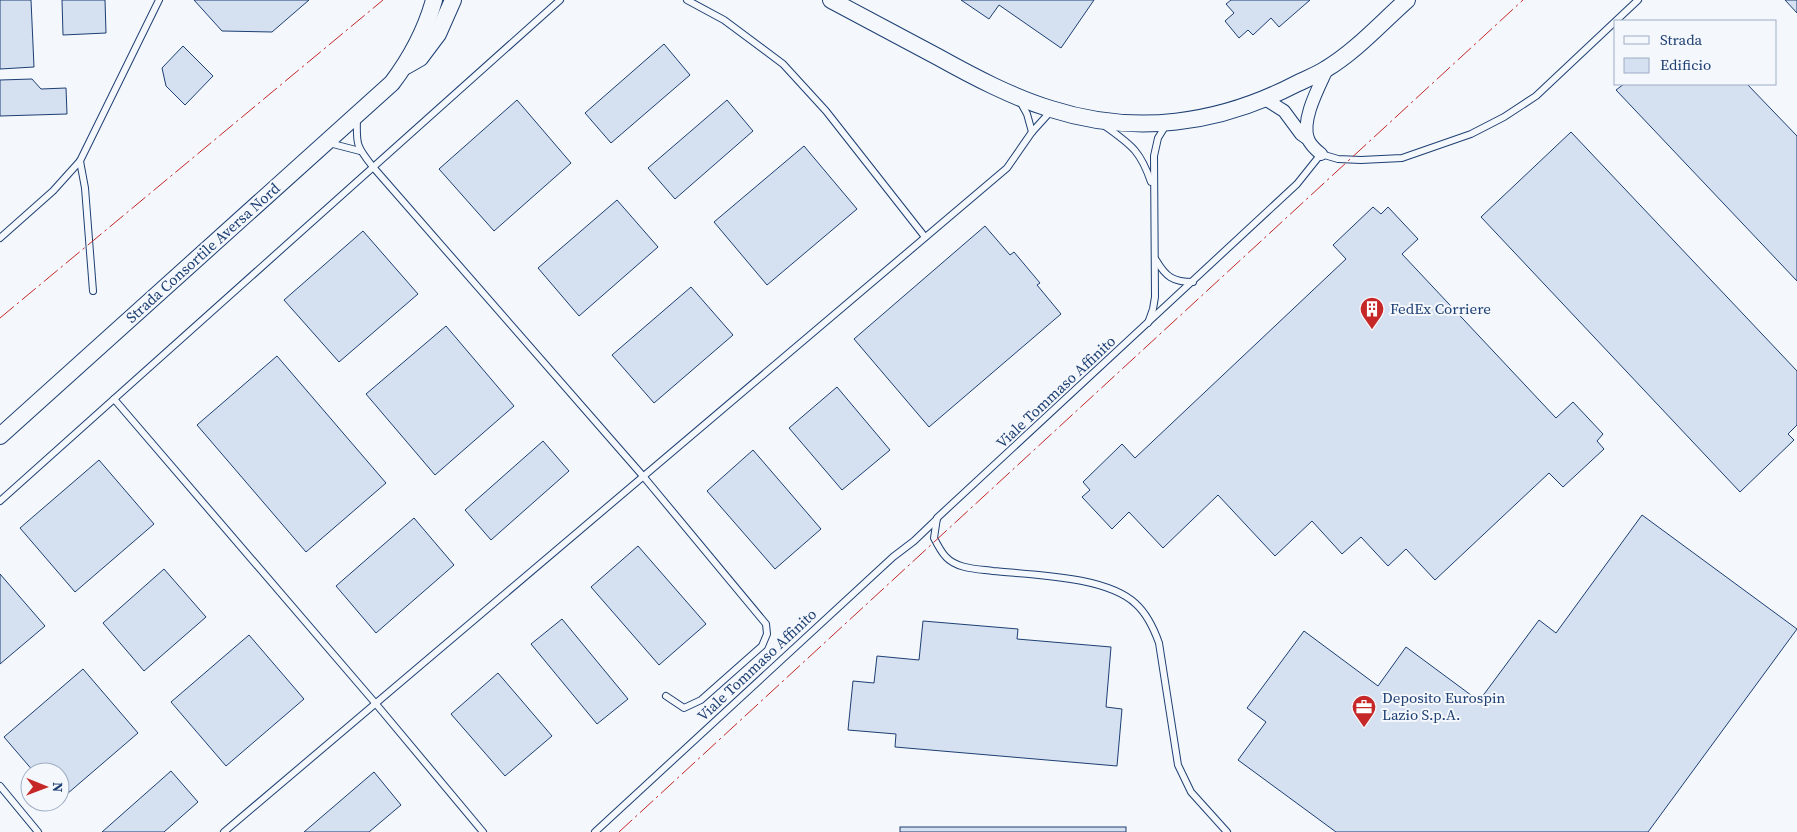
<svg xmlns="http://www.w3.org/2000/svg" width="1797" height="832" font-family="'Source Serif 4',serif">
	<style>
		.building { fill: #d5e0f0; stroke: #1d3f73 }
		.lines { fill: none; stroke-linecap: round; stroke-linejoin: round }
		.service-casing { stroke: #1d3f73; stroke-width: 8 }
		.minor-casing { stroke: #1d3f73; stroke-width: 14 }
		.tertiary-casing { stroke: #1d3f73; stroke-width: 18 }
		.service { stroke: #f4f7fb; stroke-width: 6 }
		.minor { stroke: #f4f7fb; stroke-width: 12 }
		.tertiary { stroke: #f4f7fb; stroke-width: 16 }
		.power { stroke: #c62828; stroke-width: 1; stroke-dasharray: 18 4 2.5 4; stroke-linecap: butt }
		.labels { text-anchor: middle; stroke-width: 4; stroke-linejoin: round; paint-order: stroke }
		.street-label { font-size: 15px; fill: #1d3f73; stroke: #f4f7fb }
		.poi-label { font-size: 15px; fill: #1d3f73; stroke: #f4f7fb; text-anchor: start }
	</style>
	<rect width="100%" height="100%" fill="#f4f7fb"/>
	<g class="building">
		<path d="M 0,0 L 31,0 L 34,67 L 0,69 Z"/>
		<path d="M 62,0 L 105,0 L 106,33 L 63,35 Z"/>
		<path d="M 194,0 L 309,0 L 272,32 L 222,31 Z"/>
		<path d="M 961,0 L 1094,0 L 1061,48 L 999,5 L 989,19 Z"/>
		<path d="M 1231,0 L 1310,0 L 1279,27 L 1271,18 L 1253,35 L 1248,30 L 1239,38 L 1225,21 L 1234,13 L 1226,4 Z"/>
		<path d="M 1785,0 L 1797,0 L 1797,13 Z"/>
		<path d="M 664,44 L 690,75 L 611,143 L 585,113 Z"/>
		<path d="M 183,46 L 213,76 L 185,105 L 166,86 L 162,68 Z"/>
		<path d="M 32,79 L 41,89 L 66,88 L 67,114 L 0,116 L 0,80 Z"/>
		<path d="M 1624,84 L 1747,84 L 1797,136 L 1797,281 L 1616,90 Z"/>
		<path d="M 517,100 L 571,163 L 494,231 L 439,169 Z"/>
		<path d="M 727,100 L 753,131 L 675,199 L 648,168 Z"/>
		<path d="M 1571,132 L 1797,371 L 1797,425 L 1788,434 L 1794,440 L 1740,492 L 1481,217 Z"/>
		<path d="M 804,146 L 857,209 L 767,285 L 714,222 Z"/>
		<path d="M 617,200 L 658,247 L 579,316 L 538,268 Z"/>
		<path d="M 1373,207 L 1381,214 L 1388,207 L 1418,239 L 1402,254 L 1556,418 L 1573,402 L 1603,434 L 1597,441 L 1604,449 L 1563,487 L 1549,473 L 1435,580 L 1406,549 L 1388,566 L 1361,537 L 1342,554 L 1312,521 L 1275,556 L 1218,495 L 1163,548 L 1129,512 L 1112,529 L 1082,497 L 1090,490 L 1083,482 L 1122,444 L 1135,458 L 1346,259 L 1333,245 Z"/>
		<path d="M 985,226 L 1010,255 L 1014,252 L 1040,283 L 1037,285 L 1061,314 L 929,427 L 854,339 Z"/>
		<path d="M 363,231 L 418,294 L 339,362 L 284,300 Z"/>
		<path d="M 691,287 L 733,335 L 654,403 L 612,355 Z"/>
		<path d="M 446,326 L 514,406 L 435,475 L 366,394 Z"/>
		<path d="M 277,356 L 386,483 L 306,552 L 197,425 Z"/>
		<path d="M 837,387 L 890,450 L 842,490 L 789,428 Z"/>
		<path d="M 543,441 L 569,471 L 491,540 L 465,510 Z"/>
		<path d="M 753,450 L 821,529 L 775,569 L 707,491 Z"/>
		<path d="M 99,460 L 154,524 L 75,592 L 20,528 Z"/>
		<path d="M 1642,515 L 1797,629 L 1648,832 L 1336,832 L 1238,760 L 1266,722 L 1247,708 L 1304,631 L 1378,686 L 1406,647 L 1479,701 L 1539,620 L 1556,633 Z"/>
		<path d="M 414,518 L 454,565 L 376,633 L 336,586 Z"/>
		<path d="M 638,546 L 706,624 L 659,665 L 591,587 Z"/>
		<path d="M 164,569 L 206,617 L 144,671 L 103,623 Z"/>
		<path d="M 0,574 L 45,626 L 0,664 Z"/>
		<path d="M 562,619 L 628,699 L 597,724 L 531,644 Z"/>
		<path d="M 923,621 L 1018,629 L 1017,639 L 1111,647 L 1106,707 L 1122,709 L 1117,766 L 895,747 L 896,734 L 848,730 L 853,681 L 874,683 L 877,656 L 919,660 Z"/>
		<path d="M 249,635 L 304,699 L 226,766 L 171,702 Z"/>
		<path d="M 83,669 L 138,733 L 60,800 L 60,772 L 34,772 L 4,737 Z"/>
		<path d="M 498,673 L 552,736 L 505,776 L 451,714 Z"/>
		<path d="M 171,771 L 198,802 L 164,832 L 102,832 Z"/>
		<path d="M 374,772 L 401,805 L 369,832 L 304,832 Z"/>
		<rect x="900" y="827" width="226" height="5"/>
	</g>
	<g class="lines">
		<defs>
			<g id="service">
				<path d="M 687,0 L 724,20 L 783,64 L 826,111 L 925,237"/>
				<path d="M 1021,103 L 1027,114 L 1032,132"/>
				<path d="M 357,119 C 356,145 357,147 373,167 L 643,476 L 766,624 L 767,634 L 762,646 L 701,700 L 684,708 L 666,696"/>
				<path d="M 1105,126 C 1131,145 1140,150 1151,182"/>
				<path d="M 329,143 L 360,151"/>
				<path d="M 80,161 L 85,188 L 93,291"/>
				<path d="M 0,238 L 53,191 L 80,161 L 159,0"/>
				<path d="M 1156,260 C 1166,277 1173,282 1193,282"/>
				<path d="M 1148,323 L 1153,309 L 1155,297 L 1154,156 L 1158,138 L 1166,125"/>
				<path d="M 114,399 L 376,704 L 483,832"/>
				<path d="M 0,501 L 560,0"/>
				<path d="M 0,786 L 38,832"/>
				<path d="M 224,832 L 1007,168 L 1032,132 L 1051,111"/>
				<path d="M 595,832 L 893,557 L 914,541 L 937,519"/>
				<path d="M 1227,832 L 1191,792 L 1178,765 L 1159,643 C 1154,629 1148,615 1136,604 C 1107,576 1032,575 993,571 C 978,569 957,569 946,557 C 941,552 937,544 934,538 L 937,518 L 1297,184 L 1321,154 L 1338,159 L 1361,160 L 1402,158 L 1471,134 L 1504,117 L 1536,96 L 1638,0"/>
			</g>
			<g id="minor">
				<path d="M 1265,99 L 1284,111 L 1301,134 L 1308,139"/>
				<path d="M 1321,154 C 1316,150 1311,146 1308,139 C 1301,119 1319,87 1327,69"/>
			</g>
			<g id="tertiary">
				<path d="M 831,0 C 867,19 902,38 938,57 C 974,77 1012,97 1051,109 C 1135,136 1219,124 1296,84 C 1306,79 1317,75 1326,69 C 1356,51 1381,23 1407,0"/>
				<path d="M 406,66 L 420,58 L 438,34 L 453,0"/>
				<path d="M 0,436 L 392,83 C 410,59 426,29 434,0"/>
			</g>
		</defs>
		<use href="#service" class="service-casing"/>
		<use href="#minor" class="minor-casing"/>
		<use href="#tertiary" class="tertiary-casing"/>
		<use href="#service" class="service"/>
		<use href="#minor" class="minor"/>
		<use href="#tertiary" class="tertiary"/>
		<g class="power">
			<path d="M 0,318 L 383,0"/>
			<path d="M 619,832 L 1523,0"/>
		</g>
	</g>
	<defs>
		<symbol id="building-pin" viewBox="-11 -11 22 30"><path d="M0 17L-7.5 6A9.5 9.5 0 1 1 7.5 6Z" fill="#c62828" stroke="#f4f7fb"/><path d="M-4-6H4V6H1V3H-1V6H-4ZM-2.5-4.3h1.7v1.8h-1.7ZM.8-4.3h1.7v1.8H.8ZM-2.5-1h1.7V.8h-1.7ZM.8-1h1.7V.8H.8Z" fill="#fff"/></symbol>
		<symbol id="office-pin" viewBox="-11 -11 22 30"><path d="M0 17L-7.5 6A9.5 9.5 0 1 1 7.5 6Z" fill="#c62828" stroke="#f4f7fb"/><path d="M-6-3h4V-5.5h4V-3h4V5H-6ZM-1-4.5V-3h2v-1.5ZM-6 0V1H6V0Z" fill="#fff"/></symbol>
	</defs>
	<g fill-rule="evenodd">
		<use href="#building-pin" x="1358" y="295" width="28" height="38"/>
		<use href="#office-pin" x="1350" y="693" width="28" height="38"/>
	</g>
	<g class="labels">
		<g class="street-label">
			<text transform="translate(203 253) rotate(-42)" y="5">Strada Consortile Aversa Nord</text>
			<text transform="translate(1056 392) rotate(-43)" y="5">Viale Tommaso Affinito</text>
			<text transform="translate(757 665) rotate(-43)" y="5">Viale Tommaso Affinito</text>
		</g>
		<g class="poi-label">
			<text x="1390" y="314">FedEx Corriere</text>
			<text x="1382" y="703">Deposito Eurospin<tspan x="1382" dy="17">Lazio S.p.A.</tspan></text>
		</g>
	</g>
	<rect x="1614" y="20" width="162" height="65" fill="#f4f7fb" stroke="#9eadc5"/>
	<rect x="1624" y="36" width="25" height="8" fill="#f4f7fb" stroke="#9eadc5"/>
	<text x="1660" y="45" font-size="15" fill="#1d3f73">Strada</text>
	<rect x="1624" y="58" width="25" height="15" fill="#d5e0f0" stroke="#9eadc5"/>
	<text x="1660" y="70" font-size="15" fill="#1d3f73">Edificio</text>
	<g transform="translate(45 787) rotate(91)"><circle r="24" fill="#f4f7fb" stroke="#9eadc5"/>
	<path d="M0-4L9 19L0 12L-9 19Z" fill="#c62828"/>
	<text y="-8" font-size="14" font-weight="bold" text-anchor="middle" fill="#1d3f73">N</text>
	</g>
</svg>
